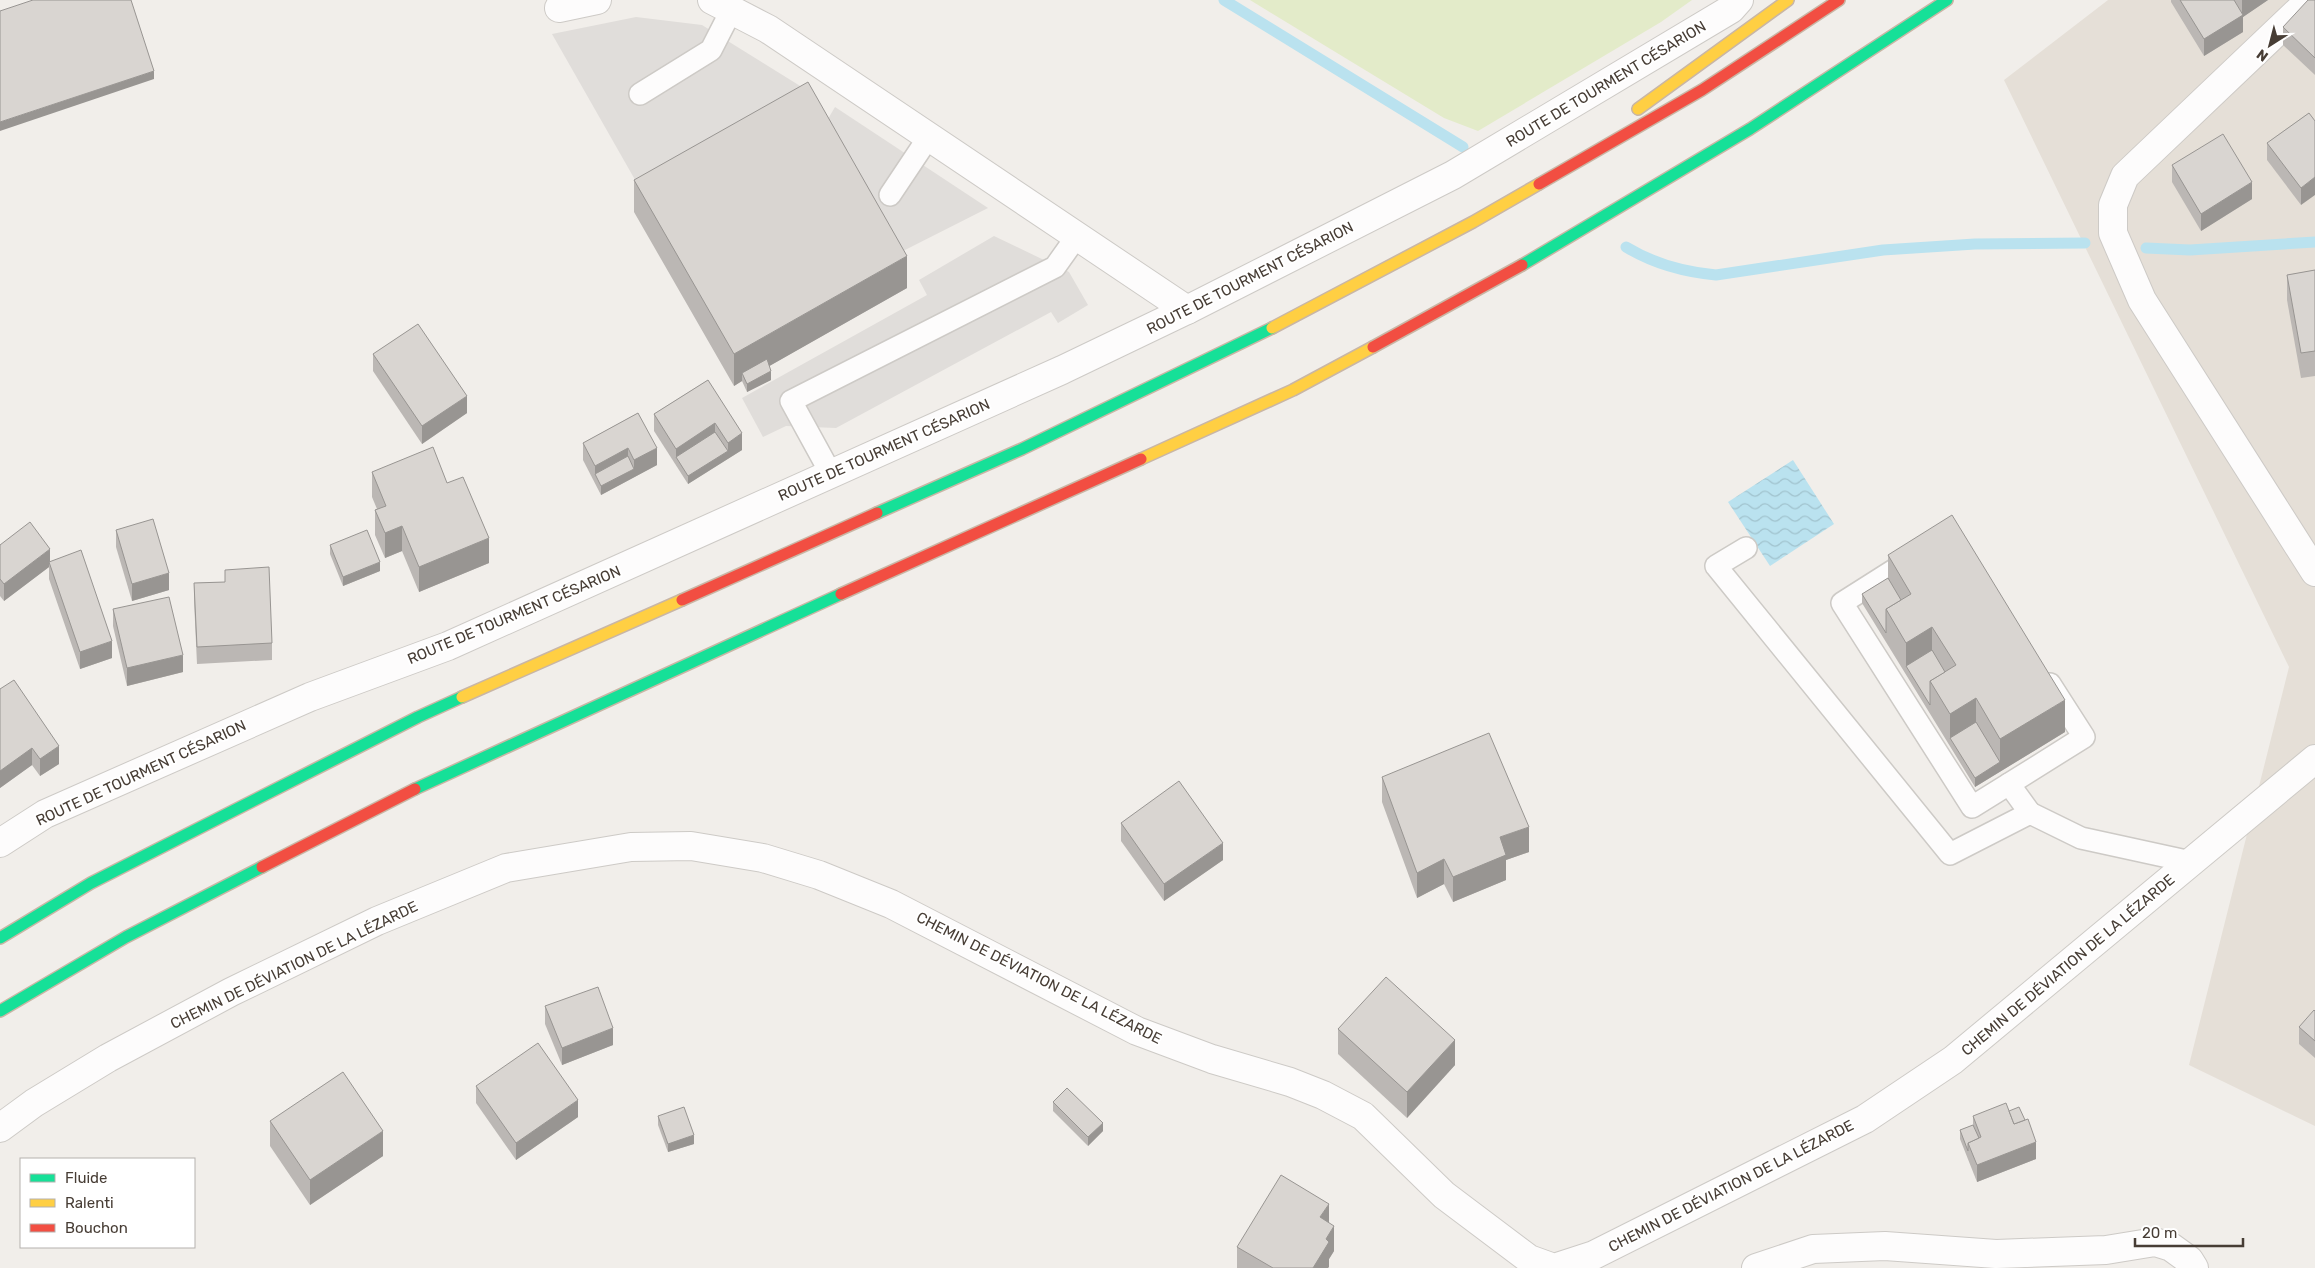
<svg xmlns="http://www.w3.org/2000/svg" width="2315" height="1268" font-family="Rubik,sans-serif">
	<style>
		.residential { fill: #e5dfd7 }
		.green { fill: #e3ebc9 }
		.parking { fill: #e0ddda }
		.water { fill: url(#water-waves) }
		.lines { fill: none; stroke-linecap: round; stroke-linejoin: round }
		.stream { stroke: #bae2ef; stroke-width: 11 }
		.lane-casing { stroke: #cdcac6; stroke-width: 24 }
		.street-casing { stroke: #cdcac6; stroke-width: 30 }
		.fast-casing { stroke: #c9b6a5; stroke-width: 14 }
		.slow-casing { stroke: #c9b6a5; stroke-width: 14 }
		.jam-casing { stroke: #c9b6a5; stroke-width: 14 }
		.lane { stroke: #fdfcfc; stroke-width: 21 }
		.street { stroke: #fdfcfc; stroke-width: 28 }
		.fast { stroke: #16e098; stroke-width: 11 }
		.slow { stroke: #ffcf43; stroke-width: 11 }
		.jam { stroke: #f24e42; stroke-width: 11 }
		.wall { fill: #bbb7b4 }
		.shaded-wall { fill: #989592 }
		.building { fill: #d9d5d1; stroke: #989592 }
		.labels { text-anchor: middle; stroke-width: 4; stroke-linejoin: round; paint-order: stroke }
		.street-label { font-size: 15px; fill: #473d35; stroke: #fff }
	</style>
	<defs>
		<pattern id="water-waves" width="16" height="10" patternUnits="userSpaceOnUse" patternTransform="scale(1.25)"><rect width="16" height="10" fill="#bae2ef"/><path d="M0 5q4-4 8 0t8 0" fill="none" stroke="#a1c3ce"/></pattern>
	</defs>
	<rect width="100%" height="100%" fill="#f1eeea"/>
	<path class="residential" d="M 2108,0 L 2315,0 L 2315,1126 L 2189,1065 L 2289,667 L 2004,80 Z"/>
	<path class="green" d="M 1250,0 L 1692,0 L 1661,22 L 1478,131 L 1444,118 Z"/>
	<g class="parking">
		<path d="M 636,17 L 702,25 L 805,89 L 638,185 L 552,34 Z"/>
		<path d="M 835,107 L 988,208 L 903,251 L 828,119 Z"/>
		<path d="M 994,236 L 1069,272 L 1088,305 L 1058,323 L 1051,312 L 836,428 L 786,426 L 763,437 L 742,398 L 927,295 L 919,280 Z"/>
	</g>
	<path class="water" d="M 1793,460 L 1834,524 L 1770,566 L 1728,502 Z"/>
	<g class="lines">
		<g class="stream">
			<path d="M 1224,0 L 1463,147"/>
			<path d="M 1626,247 C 1654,264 1684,272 1716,275 L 1883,250 L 1975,244 L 2085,243"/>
			<path d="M 2146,248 L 2190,250 L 2315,242"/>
		</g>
		<defs>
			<g id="lane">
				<path d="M 640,94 L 711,50 L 732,9"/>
				<path d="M 890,195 L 928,138"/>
				<path d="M 831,474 L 791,401 L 1055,267 L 1077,236"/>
				<path d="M 1746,548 L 1716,566 L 1950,854 L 2030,813 L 2081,838 L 2191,862"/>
				<path d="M 1913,558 L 1842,603 L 1972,807 L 2009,784"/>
				<path d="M 2030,813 L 2009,784 L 2084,737 L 2050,684"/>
			</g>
			<g id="street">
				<path d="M 712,0 L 768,29 L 1187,310"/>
				<path d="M 2310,0 L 2125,176 L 2113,205 L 2113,233 L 2142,300 L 2315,572"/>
				<path d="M 559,8 L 597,0"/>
				<path d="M 0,843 L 45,814 L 310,697 L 448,646 L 1062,370 L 1187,310 L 1453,175 L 1731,9 L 1739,0"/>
				<path d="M 0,1128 L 34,1103 L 108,1058 L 231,992 L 377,921 L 506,868 L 631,847 L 691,846 L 763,858 L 819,875 L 891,904 L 1137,1031 L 1212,1059 L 1290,1082 L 1323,1095 L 1363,1116 L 1444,1195 L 1529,1259 L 1554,1268 L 1594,1255 L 1865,1119 L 1953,1060 L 2315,759"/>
				<path d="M 1756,1268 L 1813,1249 L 1885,1246 L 1996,1254 L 2106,1250 L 2155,1242 L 2171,1247 L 2189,1260 L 2194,1268"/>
			</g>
			<g id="fast">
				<path d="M 1522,265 L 1750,129 L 1947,0"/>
				<path d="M 877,513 L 1022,449 L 1272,328"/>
				<path d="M 415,789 L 841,594"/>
				<path d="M 0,938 L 91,883 L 418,717 L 462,697"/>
				<path d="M 0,1011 L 126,937 L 262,867"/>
			</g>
			<g id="slow">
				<path d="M 1638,109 L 1788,0"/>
				<path d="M 1272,328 L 1473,222 L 1539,184"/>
				<path d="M 1141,459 L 1293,390 L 1373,347"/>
				<path d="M 462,697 L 682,600"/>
			</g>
			<g id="jam">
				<path d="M 1539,184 L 1702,90 L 1839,0"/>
				<path d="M 1373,347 L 1522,265"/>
				<path d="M 841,594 L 1141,459"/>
				<path d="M 682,600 L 877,513"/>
				<path d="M 262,867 L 415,789"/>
			</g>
		</defs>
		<use href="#lane" class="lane-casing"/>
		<use href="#street" class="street-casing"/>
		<use href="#fast" class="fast-casing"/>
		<use href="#slow" class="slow-casing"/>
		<use href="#jam" class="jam-casing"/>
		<use href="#lane" class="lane"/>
		<use href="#street" class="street"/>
		<use href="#fast" class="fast"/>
		<use href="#slow" class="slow"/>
		<use href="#jam" class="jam"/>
	</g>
	<g class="wall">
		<path d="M 2171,0 L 2268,0 L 2243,17 L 2243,32 L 2204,56 L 2171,2 Z"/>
		<path d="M 2315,0 L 2315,75 L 2283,45 L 2283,27 Z"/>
		<path d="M 2309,113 L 2301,205 L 2267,160 L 2267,143 Z"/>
		<path d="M 2172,165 L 2252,199 L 2201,231 L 2172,182 Z"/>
		<path d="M 634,180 L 907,288 L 769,366 L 771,380 L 747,392 L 742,381 L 734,386 L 634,212 Z"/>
		<path d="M 2315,270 L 2315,376 L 2301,378 L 2287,300 L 2287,275 Z"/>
		<path d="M 373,354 L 467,413 L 422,444 L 373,371 Z"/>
		<path d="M 708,380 L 742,450 L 688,484 L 654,431 L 654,414 Z"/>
		<path d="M 638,413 L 657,465 L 601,495 L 583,460 L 583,443 Z"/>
		<path d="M 372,472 L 447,483 L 489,563 L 419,592 L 402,551 L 385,558 L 375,535 L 375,510 L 377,509 L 372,497 Z"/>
		<path d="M 116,530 L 169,590 L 132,601 L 116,547 Z"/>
		<path d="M 0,545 L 50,561 L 112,658 L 80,669 L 49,579 L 49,567 L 4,601 L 0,596 Z"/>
		<path d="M 330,545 L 380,571 L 343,586 L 330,554 Z"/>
		<path d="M 1888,555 L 2065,732 L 1975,787 L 1862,603 L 1862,594 L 1888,578 Z"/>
		<path d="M 225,570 L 272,643 L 272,660 L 197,664 L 194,600 L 194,583 L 225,582 Z"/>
		<path d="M 113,609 L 183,672 L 127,686 L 113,626 Z"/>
		<path d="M 0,689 L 59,764 L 40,776 L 32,765 L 0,788 Z"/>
		<path d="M 1382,777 L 1529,852 L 1506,860 L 1506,880 L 1453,902 L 1444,884 L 1417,898 L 1382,802 Z"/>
		<path d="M 1121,823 L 1223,860 L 1164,901 L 1121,841 Z"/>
		<path d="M 545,1006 L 613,1045 L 562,1065 L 545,1024 Z"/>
		<path d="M 2315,1011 L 2315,1058 L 2299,1044 L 2299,1027 Z"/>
		<path d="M 1338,1029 L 1455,1065 L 1407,1118 L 1338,1054 Z"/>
		<path d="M 476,1086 L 578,1117 L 516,1160 L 476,1103 Z"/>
		<path d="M 1053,1102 L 1103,1131 L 1088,1146 L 1053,1111 Z"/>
		<path d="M 2009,1111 L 2036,1159 L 1977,1182 L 1960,1139 L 1960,1130 L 1973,1125 L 1973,1116 Z"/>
		<path d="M 658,1116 L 694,1144 L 668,1152 L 658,1125 Z"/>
		<path d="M 270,1121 L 383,1156 L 310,1205 L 270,1146 Z"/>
		<path d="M 1329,1222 L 1334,1251 L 1329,1259 L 1328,1268 L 1237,1268 L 1237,1247 Z"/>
	</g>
	<g class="shaded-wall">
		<path d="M 2242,0 L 2268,0 L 2243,17 L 2243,32 L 2204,56 L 2204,39 L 2242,15 Z"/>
		<path d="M 154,71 L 154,79 L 0,131 L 0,122 Z"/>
		<path d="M 2315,177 L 2315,195 L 2301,205 L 2301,188 Z"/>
		<path d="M 2252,182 L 2252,199 L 2201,231 L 2201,214 Z"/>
		<path d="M 907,256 L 907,288 L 745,380 L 742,373 L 742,381 L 734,386 L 734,354 Z"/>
		<path d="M 771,371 L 771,380 L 747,392 L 747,384 Z"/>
		<path d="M 467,396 L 467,413 L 422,444 L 422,426 Z"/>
		<path d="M 715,423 L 715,440 L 676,457 L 676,466 L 676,449 Z"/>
		<path d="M 742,433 L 742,450 L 688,484 L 688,476 L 728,451 L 728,443 Z"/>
		<path d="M 628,448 L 628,465 L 595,474 L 595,466 Z"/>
		<path d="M 657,448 L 657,465 L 601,495 L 601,486 L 634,469 L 634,460 Z"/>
		<path d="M 402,526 L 402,551 L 385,558 L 385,533 Z"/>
		<path d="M 489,538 L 489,563 L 419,592 L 419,567 Z"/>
		<path d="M 50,549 L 50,565 L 49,562 L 49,567 L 4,601 L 4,584 Z"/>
		<path d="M 380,562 L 380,571 L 343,586 L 343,577 Z"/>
		<path d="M 169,573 L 169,590 L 132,601 L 132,584 Z"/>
		<path d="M 1932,627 L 1932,659 L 1906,666 L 1906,643 Z"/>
		<path d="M 112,641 L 112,658 L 80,669 L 80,652 Z"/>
		<path d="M 183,655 L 183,672 L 127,686 L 127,668 Z"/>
		<path d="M 1976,698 L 1976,731 L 1950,738 L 1950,714 Z"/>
		<path d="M 2065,700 L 2065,732 L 1975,787 L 1975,778 L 2000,762 L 2000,739 Z"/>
		<path d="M 59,746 L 59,764 L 40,776 L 40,759 Z"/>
		<path d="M 32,748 L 32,765 L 0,788 L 0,771 Z"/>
		<path d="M 1529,827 L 1529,852 L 1506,860 L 1506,880 L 1453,902 L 1453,877 L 1500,837 Z"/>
		<path d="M 1223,843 L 1223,860 L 1164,901 L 1164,884 Z"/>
		<path d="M 1444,859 L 1444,884 L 1417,898 L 1417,873 Z"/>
		<path d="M 613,1028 L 613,1045 L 562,1065 L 562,1048 Z"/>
		<path d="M 1455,1040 L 1455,1065 L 1407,1118 L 1407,1092 Z"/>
		<path d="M 578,1100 L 578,1117 L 516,1160 L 516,1143 Z"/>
		<path d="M 1103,1123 L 1103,1131 L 1088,1146 L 1088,1137 Z"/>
		<path d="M 383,1131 L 383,1156 L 310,1205 L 310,1180 Z"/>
		<path d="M 694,1135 L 694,1144 L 668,1152 L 668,1144 Z"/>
		<path d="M 2036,1142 L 2036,1159 L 1977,1182 L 1977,1165 Z"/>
		<path d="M 1329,1204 L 1329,1229 L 1320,1217 Z"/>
		<path d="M 1334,1226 L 1334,1251 L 1329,1259 L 1329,1267 L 1328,1268 L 1313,1268 L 1326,1239 Z"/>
	</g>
	<g class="building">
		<path d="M 33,0 L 131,0 L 154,71 L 0,122 L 0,11 Z"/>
		<path d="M 2180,0 L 2234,0 L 2243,15 L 2204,39 Z"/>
		<path d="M 2308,0 L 2315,0 L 2315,58 L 2283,27 Z"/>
		<path d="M 808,82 L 907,256 L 734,354 L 634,180 Z"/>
		<path d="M 2309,113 L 2315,121 L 2315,177 L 2301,188 L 2267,143 Z"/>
		<path d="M 2223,134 L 2252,182 L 2201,214 L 2172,165 Z"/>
		<path d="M 2315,270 L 2315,351 L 2301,353 L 2287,275 Z"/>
		<path d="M 418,324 L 467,396 L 422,426 L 373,354 Z"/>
		<path d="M 767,359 L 771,371 L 747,384 L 742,373 Z"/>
		<path d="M 708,380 L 742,433 L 728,443 L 715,423 L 676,449 L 654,414 Z"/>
		<path d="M 638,413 L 657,448 L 634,460 L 628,448 L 595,466 L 583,443 Z"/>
		<path d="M 715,432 L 728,451 L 688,476 L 676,457 Z"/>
		<path d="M 433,447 L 447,483 L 463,477 L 489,538 L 419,567 L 402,526 L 385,533 L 375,510 L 386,506 L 372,472 Z"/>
		<path d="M 628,456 L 634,469 L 601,486 L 595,474 Z"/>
		<path d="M 1952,515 L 2065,700 L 2000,739 L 1976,698 L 1950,714 L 1930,681 L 1956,665 L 1932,627 L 1906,643 L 1886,609 L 1911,594 L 1888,555 Z"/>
		<path d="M 153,519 L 169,573 L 132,584 L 116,530 Z"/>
		<path d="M 30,522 L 50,549 L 4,584 L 0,579 L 0,545 Z"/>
		<path d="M 367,530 L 380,562 L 343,577 L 330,545 Z"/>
		<path d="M 81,550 L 112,641 L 80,652 L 49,562 Z"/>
		<path d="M 269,567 L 272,643 L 197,647 L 194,583 L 225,582 L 225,570 Z"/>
		<path d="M 1888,578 L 1901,600 L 1886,609 L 1886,633 L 1862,594 Z"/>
		<path d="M 169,597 L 183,655 L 127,668 L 113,609 Z"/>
		<path d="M 1932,650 L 1945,672 L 1930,681 L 1930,705 L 1906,666 Z"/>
		<path d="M 14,680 L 59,746 L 40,759 L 32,748 L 0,771 L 0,689 Z"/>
		<path d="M 1976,722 L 2000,762 L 1975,778 L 1950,738 Z"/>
		<path d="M 1489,733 L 1529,827 L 1500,837 L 1506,855 L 1453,877 L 1444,859 L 1417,873 L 1382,777 Z"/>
		<path d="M 1179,781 L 1223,843 L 1164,884 L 1121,823 Z"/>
		<path d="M 1386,977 L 1455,1040 L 1407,1092 L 1338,1029 Z"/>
		<path d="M 598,987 L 613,1028 L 562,1048 L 545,1006 Z"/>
		<path d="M 2314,1010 L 2315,1011 L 2315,1041 L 2299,1027 Z"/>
		<path d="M 538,1043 L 578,1100 L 516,1143 L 476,1086 Z"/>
		<path d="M 343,1072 L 383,1131 L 310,1180 L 270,1121 Z"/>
		<path d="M 1067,1088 L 1103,1123 L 1088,1137 L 1053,1102 Z"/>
		<path d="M 2006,1103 L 2014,1124 L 2028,1119 L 2036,1142 L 1977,1165 L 1968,1143 L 1981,1137 L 1973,1116 Z"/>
		<path d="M 684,1107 L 694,1135 L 668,1144 L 658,1116 Z"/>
		<path d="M 2019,1107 L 2025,1120 L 2014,1124 L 2009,1111 Z"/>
		<path d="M 1973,1125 L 1979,1138 L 1968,1143 L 1968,1151 L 1960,1130 Z"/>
		<path d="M 1281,1175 L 1329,1204 L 1320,1217 L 1334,1226 L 1326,1239 L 1329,1242 L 1313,1268 L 1273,1268 L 1237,1247 Z"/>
	</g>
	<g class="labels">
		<g class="street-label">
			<text transform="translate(1606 84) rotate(-31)" y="5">ROUTE DE TOURMENT CÉSARION</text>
			<text transform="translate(1250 278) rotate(-27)" y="5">ROUTE DE TOURMENT CÉSARION</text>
			<text transform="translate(884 450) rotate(-24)" y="5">ROUTE DE TOURMENT CÉSARION</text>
			<text transform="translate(514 615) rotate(-23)" y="5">ROUTE DE TOURMENT CÉSARION</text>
			<text transform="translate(141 773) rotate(-25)" y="5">ROUTE DE TOURMENT CÉSARION</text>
			<text transform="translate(294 965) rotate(-26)" y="5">CHEMIN DE DÉVIATION DE LA LÉZARDE</text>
			<text transform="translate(2068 965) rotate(-40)" y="5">CHEMIN DE DÉVIATION DE LA LÉZARDE</text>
			<text transform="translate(1039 978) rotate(27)" y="5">CHEMIN DE DÉVIATION DE LA LÉZARDE</text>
			<text transform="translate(1731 1186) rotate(-27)" y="5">CHEMIN DE DÉVIATION DE LA LÉZARDE</text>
		</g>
	</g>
	<rect x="20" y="1158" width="175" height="90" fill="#ffffff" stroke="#b5b1ae"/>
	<rect x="30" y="1174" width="25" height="8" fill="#16e098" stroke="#b5b1ae"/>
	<text x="65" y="1183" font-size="15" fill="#473d35">Fluide</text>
	<rect x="30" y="1199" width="25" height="8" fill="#ffcf43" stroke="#b5b1ae"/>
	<text x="65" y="1208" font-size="15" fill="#473d35">Ralenti</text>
	<rect x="30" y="1224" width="25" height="8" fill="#f24e42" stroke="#b5b1ae"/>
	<text x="65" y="1233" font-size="15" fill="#473d35">Bouchon</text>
	<g transform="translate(2270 45) rotate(216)" stroke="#ffffff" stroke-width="4" paint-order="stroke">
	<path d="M0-4L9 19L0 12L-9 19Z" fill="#473d35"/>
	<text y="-8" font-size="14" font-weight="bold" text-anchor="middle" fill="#473d35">N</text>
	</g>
	<path d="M2135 1238v8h108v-8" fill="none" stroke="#473d35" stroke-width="2.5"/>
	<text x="2142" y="1238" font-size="15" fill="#473d35" stroke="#ffffff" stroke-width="4" paint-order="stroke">20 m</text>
</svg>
